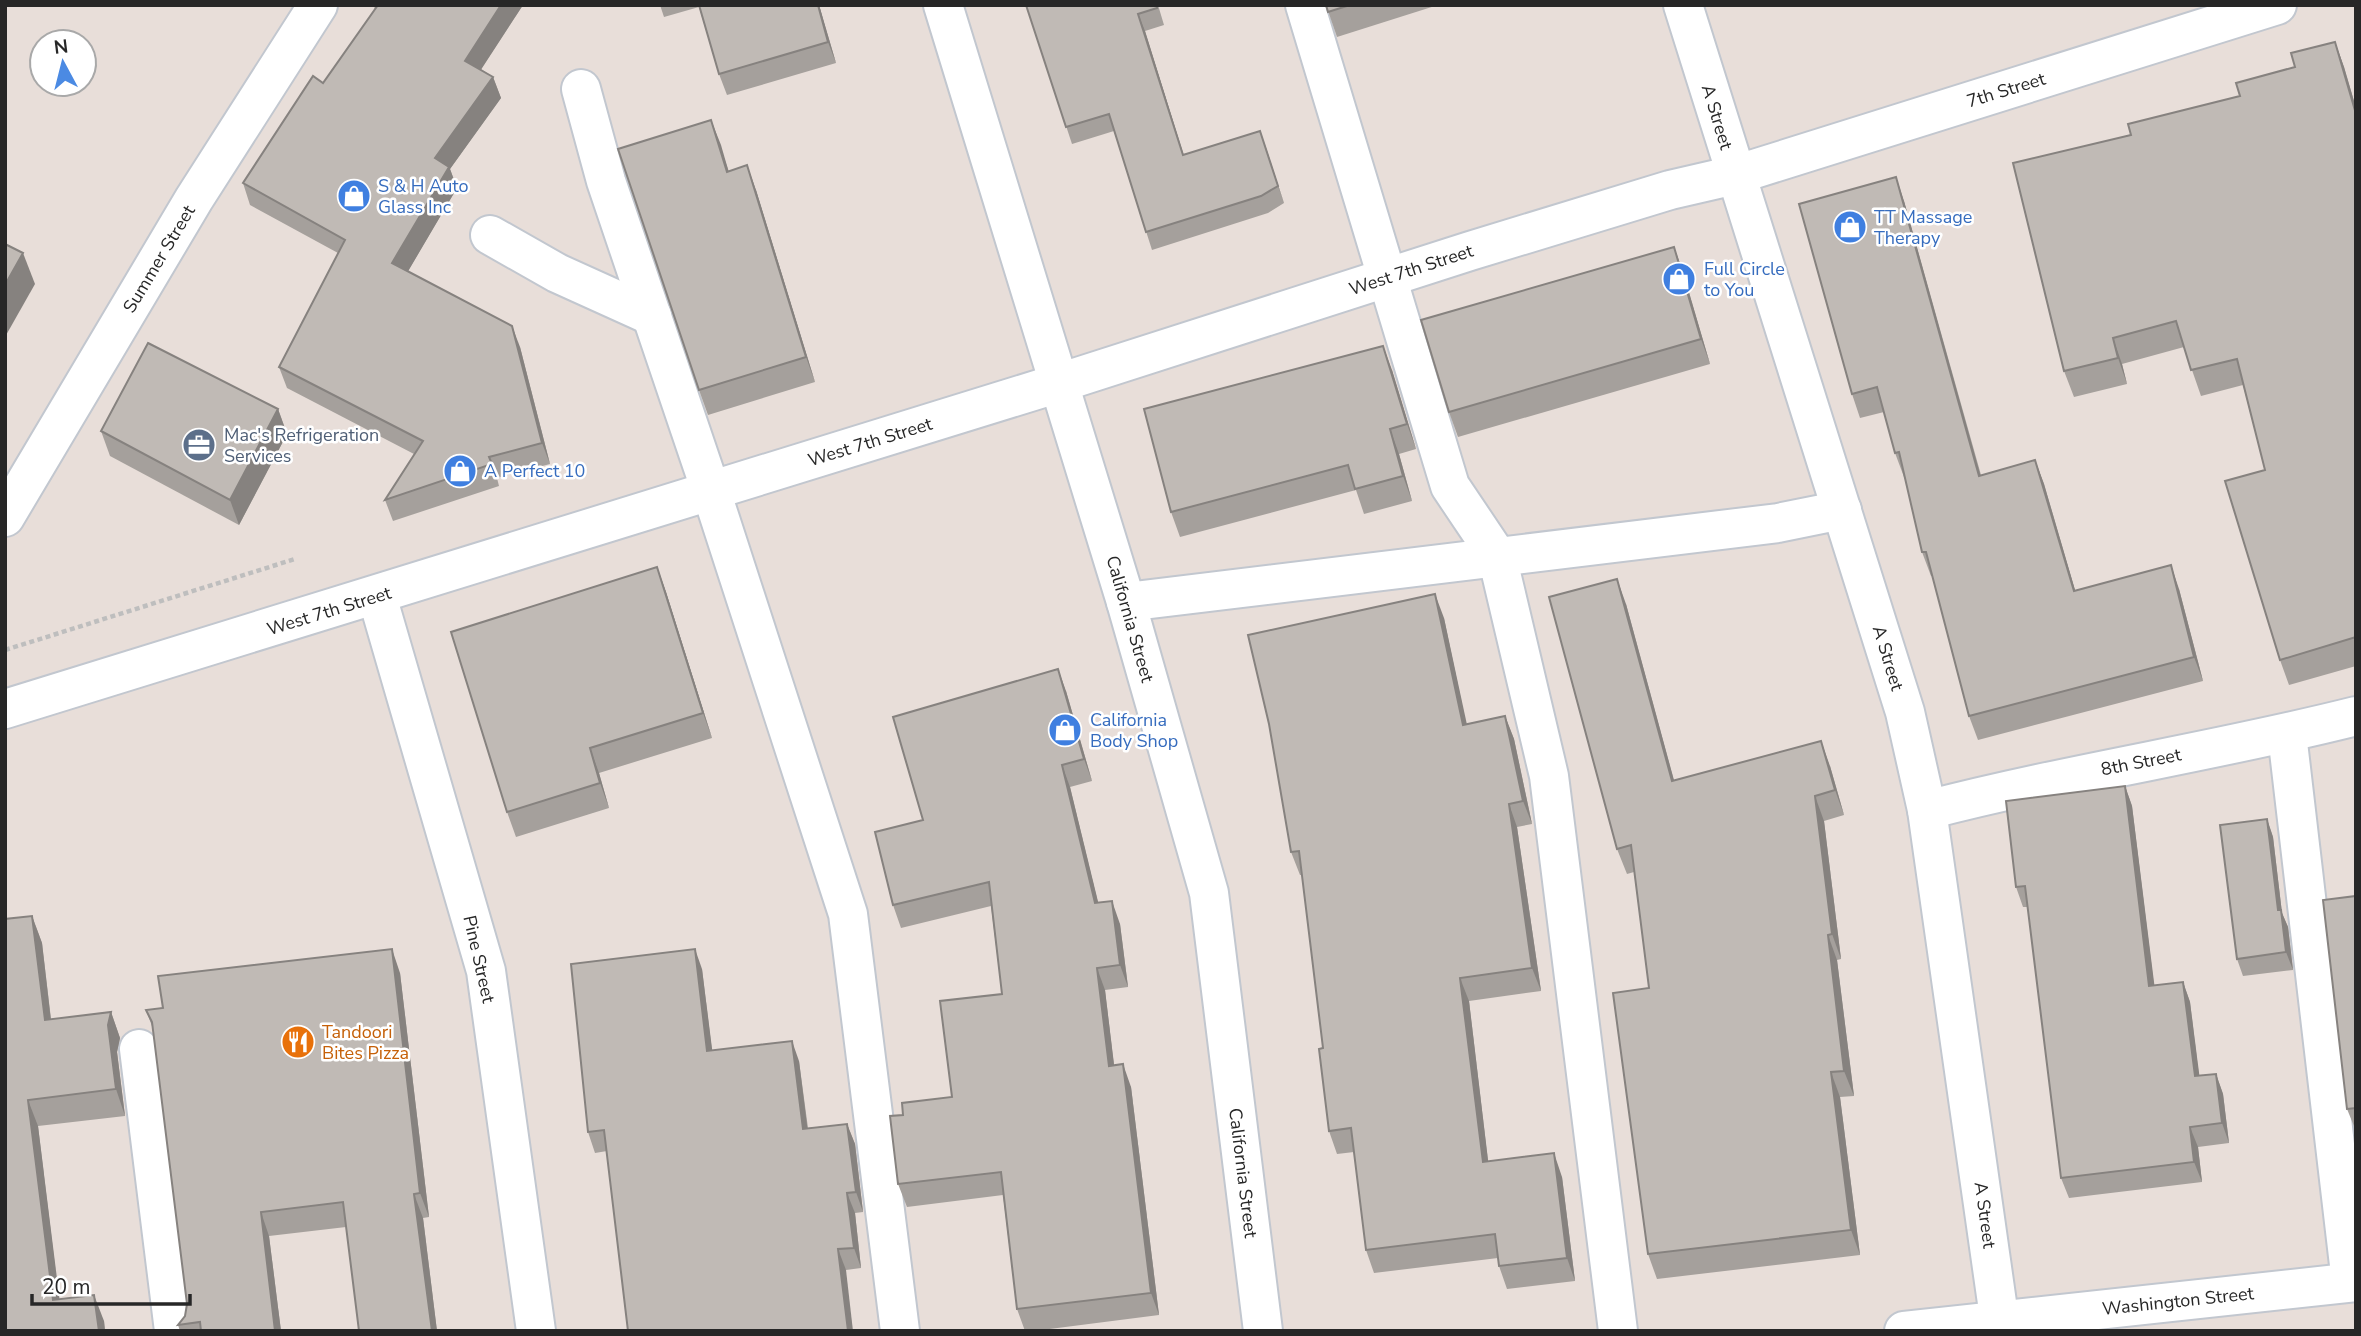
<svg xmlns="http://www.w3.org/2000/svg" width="2361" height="1336" font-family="'Nunito Sans',sans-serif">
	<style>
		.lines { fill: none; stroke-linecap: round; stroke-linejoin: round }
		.minor-casing { stroke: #c2c7cf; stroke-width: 42 }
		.path { stroke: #bebebe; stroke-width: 4.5; stroke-dasharray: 5 3.5; stroke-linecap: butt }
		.minor { stroke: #fff; stroke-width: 38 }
		.wall { fill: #a5a09c }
		.shaded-wall { fill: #86827f }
		.building { fill: #c0bab5; stroke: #86827f; stroke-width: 2 }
		.labels { text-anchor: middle; stroke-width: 5; stroke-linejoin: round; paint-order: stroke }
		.street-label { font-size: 18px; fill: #272727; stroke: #fff }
		.shop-label { font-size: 18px; fill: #366cbe; stroke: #fff; text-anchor: start }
		.service-label { font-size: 18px; fill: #4e5e75; stroke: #fff; text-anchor: start }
		.food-label { font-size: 18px; fill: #c56008; stroke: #fff; text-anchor: start }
	</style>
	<rect width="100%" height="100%" fill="#e8ded9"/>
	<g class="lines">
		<defs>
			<g id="minor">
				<path d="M 943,5 L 1126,602 L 1209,893 L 1263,1331"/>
				<path d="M 1305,5 L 1450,486 L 1497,556 L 1549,776 L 1618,1331"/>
				<path d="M 1683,5 L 1905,712 L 1927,810 L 2001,1331"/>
				<path d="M 581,89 L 606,181 L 711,491 L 848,914 L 900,1331"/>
				<path d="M 490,235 L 557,273 L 652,316"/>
				<path d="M 5,517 L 194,199 L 318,5"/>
				<path d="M 377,596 L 486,971 L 536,1331"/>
				<path d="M 1126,602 L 1778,523 L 1842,510"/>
				<path d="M 5,709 L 1059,383 L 1470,251 L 1670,190 L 1735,175 L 2277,5"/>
				<path d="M 2287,734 L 2351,1282"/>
				<path d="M 1927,810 C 2069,773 2214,752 2356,716"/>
				<path d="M 139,1049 L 174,1331"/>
				<path d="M 1904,1331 L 2356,1282"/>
			</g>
		</defs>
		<use href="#minor" class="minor-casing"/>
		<path class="path" d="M 5,650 L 295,559"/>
		<use href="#minor" class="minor"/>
	</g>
	<g class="wall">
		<path d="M 374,5 L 523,5 L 481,69 L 493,77 L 501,98 L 450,169 L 457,188 L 408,271 L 520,347 L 550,464 L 497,478 L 499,486 L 393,521 L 385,500 L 414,454 L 287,388 L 279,367 L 338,253 L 250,205 L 243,183 L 323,83 L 375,10 Z"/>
		<path d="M 660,5 L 819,5 L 836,63 L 727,95 L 719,74 L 699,7 L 664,17 Z"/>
		<path d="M 1026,5 L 1158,5 L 1164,25 L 1145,31 L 1183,154 L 1266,148 L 1284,203 L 1268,213 L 1152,250 L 1114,131 L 1072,144 Z"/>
		<path d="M 1326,5 L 1438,5 L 1337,37 Z"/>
		<path d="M 2335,42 L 2344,67 L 2356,108 L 2356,666 L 2289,685 L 2280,660 L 2265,470 L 2243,385 L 2201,396 L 2184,347 L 2122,364 L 2127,384 L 2074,397 L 2064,371 L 2131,135 L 2240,96 L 2295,67 Z"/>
		<path d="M 711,120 L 729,172 L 756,190 L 815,382 L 708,415 L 699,390 Z"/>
		<path d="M 1904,201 L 1981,475 L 2035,460 L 2044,484 L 2075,590 L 2179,589 L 2203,681 L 1978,740 L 1969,716 L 1933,576 L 1931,576 L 1922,552 L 1905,477 L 1904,477 L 1895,453 L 1884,412 L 1860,418 L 1852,394 Z"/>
		<path d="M 1674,247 L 1683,272 L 1710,364 L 1458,437 L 1449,412 Z"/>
		<path d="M 1392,370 L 1416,449 L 1399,454 L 1412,501 L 1364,514 L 1356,490 L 1180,537 L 1171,512 Z"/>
		<path d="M 278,409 L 287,434 L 239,525 L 110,456 L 101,431 Z"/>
		<path d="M 657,567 L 666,592 L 712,738 L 599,773 L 609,808 L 516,837 L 507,812 Z"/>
		<path d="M 1626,604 L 1674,781 L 1830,766 L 1844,815 L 1824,821 L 1841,959 L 1837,960 L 1854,1096 L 1840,1097 L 1860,1255 L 1657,1279 L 1648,1254 L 1649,988 L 1634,872 L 1627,874 L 1617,849 Z"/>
		<path d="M 1444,618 L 1466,724 L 1505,716 L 1514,739 L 1532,824 L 1517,827 L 1541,991 L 1469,1001 L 1488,1161 L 1562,1177 L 1575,1281 L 1507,1289 L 1499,1266 L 1498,1258 L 1374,1273 L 1366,1250 L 1354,1152 L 1337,1154 L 1329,1131 L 1323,1048 L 1302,875 L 1300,875 L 1291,852 Z"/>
		<path d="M 1066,691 L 1092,781 L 1070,787 L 1098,903 L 1120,924 L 1128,987 L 1105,990 L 1114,1066 L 1131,1087 L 1159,1315 L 1034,1331 L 1025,1331 L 1017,1309 L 1003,1195 L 907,1207 L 898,1184 L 903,1115 L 952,1097 L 1002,994 L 991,906 L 901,928 L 893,905 L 923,820 Z"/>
		<path d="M 2125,786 L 2132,806 L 2154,986 L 2183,982 L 2190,1002 L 2199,1076 L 2216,1074 L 2223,1094 L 2229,1143 L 2198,1147 L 2202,1182 L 2069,1198 L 2061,1178 L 2028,907 L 2023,907 L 2016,887 Z"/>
		<path d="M 2267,819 L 2273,837 L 2282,913 L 2288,927 L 2293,970 L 2243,976 L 2237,959 Z"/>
		<path d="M 2356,896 L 2356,1131 L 2347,1109 Z"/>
		<path d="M 32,916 L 42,943 L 51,1019 L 111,1012 L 120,1038 L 117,1052 L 125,1116 L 38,1126 L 59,1299 L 104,1321 L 105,1331 L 5,1331 Z"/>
		<path d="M 702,969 L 712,1051 L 799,1061 L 808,1128 L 847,1124 L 855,1144 L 863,1212 L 855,1213 L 861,1268 L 846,1270 L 607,1151 L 595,1153 L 588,1132 Z"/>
		<path d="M 400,973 L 429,1217 L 423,1218 L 437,1331 L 359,1331 L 346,1227 L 269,1236 L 281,1331 L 180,1331 L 178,1325 L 185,1316 L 187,1304 L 153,1029 L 146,1010 Z"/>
	</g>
	<g class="shaded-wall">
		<path d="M 501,5 L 523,5 L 473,82 L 465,61 Z"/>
		<path d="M 818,5 L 819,5 L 836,63 L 828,42 Z"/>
		<path d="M 1138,14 L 1145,31 L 1189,172 L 1183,155 Z"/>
		<path d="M 2335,42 L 2344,67 L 2356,108 L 2356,114 Z"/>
		<path d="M 493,77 L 501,98 L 450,169 L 457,188 L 400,285 L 392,263 L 435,158 Z"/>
		<path d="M 711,120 L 721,145 L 736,197 L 727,172 Z"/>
		<path d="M 1260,131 L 1266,148 L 1284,203 L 1278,186 Z"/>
		<path d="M 747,165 L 756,190 L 815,382 L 806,357 Z"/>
		<path d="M 1896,177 L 1904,201 L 1987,499 L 1979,476 Z"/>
		<path d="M 1674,247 L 1683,272 L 1710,364 L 1701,339 Z"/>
		<path d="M 23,253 L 35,284 L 5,337 L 5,285 Z"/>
		<path d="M 512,326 L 520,347 L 550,464 L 542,443 Z"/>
		<path d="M 2113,338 L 2122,364 L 2127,384 L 2118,358 Z"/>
		<path d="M 1383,346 L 1392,370 L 1416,449 L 1407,424 Z"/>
		<path d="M 278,409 L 287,434 L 239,525 L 230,500 Z"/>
		<path d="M 1390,429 L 1399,454 L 1412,501 L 1403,476 Z"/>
		<path d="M 2035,460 L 2044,484 L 2082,614 L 2074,591 Z"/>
		<path d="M 2171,565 L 2179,589 L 2203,681 L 2194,657 Z"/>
		<path d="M 657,567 L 666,592 L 712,738 L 703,713 Z"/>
		<path d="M 1617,579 L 1626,604 L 1681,806 L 1672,781 Z"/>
		<path d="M 1435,594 L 1444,618 L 1472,748 L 1463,725 Z"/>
		<path d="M 1058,669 L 1066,691 L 1092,781 L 1084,759 Z"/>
		<path d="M 1505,716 L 1514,739 L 1532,824 L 1523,801 Z"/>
		<path d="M 1821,741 L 1830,766 L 1844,815 L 1835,790 Z"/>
		<path d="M 590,748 L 599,773 L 609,808 L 600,783 Z"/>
		<path d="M 1062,765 L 1070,787 L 1104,926 L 1095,903 Z"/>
		<path d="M 2125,786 L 2132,806 L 2157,1006 L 2149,986 Z"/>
		<path d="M 1815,796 L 1824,821 L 1841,959 L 1832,934 Z"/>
		<path d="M 1509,804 L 1517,827 L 1541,991 L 1532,968 Z"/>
		<path d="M 2267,819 L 2273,837 L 2282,913 L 2288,927 L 2293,970 L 2286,952 L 2278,910 Z"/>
		<path d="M 1112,901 L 1120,924 L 1128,987 L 1120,965 Z"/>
		<path d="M 32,916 L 42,943 L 54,1047 L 45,1020 Z"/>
		<path d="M 1828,935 L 1837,960 L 1854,1096 L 1844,1071 Z"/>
		<path d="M 392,949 L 400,973 L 429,1217 L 420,1193 Z"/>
		<path d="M 695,949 L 702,969 L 715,1072 L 707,1051 Z"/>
		<path d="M 1097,968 L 1105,990 L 1117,1089 L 1109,1066 Z"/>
		<path d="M 1460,978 L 1469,1001 L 1491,1185 L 1483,1162 Z"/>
		<path d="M 2183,982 L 2190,1002 L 2202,1096 L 2195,1076 Z"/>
		<path d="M 111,1012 L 120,1038 L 117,1052 L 125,1116 L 116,1089 L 108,1025 Z"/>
		<path d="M 792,1041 L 799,1061 L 810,1149 L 803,1129 Z"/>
		<path d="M 1123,1064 L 1131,1087 L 1159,1315 L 1151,1293 Z"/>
		<path d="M 1831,1072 L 1840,1097 L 1860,1255 L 1851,1230 Z"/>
		<path d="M 2216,1074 L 2223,1094 L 2229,1143 L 2222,1123 Z"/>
		<path d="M 28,1100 L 38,1126 L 63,1327 L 53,1300 Z"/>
		<path d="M 847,1124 L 855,1144 L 863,1212 L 856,1192 Z"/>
		<path d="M 2190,1127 L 2198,1147 L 2202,1182 L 2194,1162 Z"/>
		<path d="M 1554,1153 L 1562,1177 L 1575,1281 L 1567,1258 Z"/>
		<path d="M 847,1193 L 855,1213 L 861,1268 L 854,1248 Z"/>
		<path d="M 414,1194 L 423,1218 L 437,1331 L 432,1331 Z"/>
		<path d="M 261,1212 L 269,1236 L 281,1331 L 275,1331 Z"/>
		<path d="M 838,1249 L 846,1270 L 853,1331 L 848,1331 Z"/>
		<path d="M 94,1295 L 104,1321 L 105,1331 L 99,1331 Z"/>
	</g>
	<g class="building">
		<path d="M 378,5 L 501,5 L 465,61 L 493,77 L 435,158 L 449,167 L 392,263 L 512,326 L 542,443 L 489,457 L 492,464 L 385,500 L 423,441 L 279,367 L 345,240 L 243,183 L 313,76 L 323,83 Z"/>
		<path d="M 699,5 L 818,5 L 828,42 L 719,74 Z"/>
		<path d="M 1026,5 L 1157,5 L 1157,8 L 1138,14 L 1183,155 L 1260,131 L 1278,186 L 1261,196 L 1146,232 L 1109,114 L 1066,127 Z"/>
		<path d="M 1326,5 L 1350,5 L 1328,12 Z"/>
		<path d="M 2335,42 L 2356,114 L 2356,637 L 2280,660 L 2225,481 L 2265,470 L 2237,359 L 2191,370 L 2176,321 L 2113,338 L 2118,358 L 2064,371 L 2013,163 L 2131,135 L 2128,124 L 2240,96 L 2236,83 L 2295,67 L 2291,53 Z"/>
		<path d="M 711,120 L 727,172 L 747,165 L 806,357 L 699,390 L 618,149 Z"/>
		<path d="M 1896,177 L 1979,476 L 2035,460 L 2074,591 L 2171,565 L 2194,657 L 1969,716 L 1926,552 L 1922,552 L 1899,452 L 1895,453 L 1877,387 L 1852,394 L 1799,204 Z"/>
		<path d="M 5,244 L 23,253 L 5,285 Z"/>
		<path d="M 1674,247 L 1701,339 L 1449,412 L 1421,320 Z"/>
		<path d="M 148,343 L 278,409 L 230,500 L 101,431 Z"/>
		<path d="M 1383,346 L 1407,424 L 1390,429 L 1403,476 L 1355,489 L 1348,465 L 1171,512 L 1144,409 Z"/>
		<path d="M 657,567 L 703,713 L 590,748 L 600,783 L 507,812 L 451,632 Z"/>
		<path d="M 1617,579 L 1672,781 L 1821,741 L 1835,790 L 1815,796 L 1832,934 L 1828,935 L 1844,1071 L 1831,1072 L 1851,1230 L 1648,1254 L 1613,993 L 1649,988 L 1631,845 L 1617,849 L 1549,597 Z"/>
		<path d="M 1435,594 L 1463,725 L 1505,716 L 1523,801 L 1509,804 L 1532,968 L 1460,978 L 1483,1162 L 1554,1153 L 1567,1258 L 1499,1266 L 1495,1234 L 1366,1250 L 1351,1128 L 1329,1131 L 1319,1049 L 1323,1048 L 1299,851 L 1291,852 L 1269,724 L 1248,635 Z"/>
		<path d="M 1058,669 L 1084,759 L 1062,765 L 1095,903 L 1112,901 L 1120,965 L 1097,968 L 1109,1066 L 1123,1064 L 1151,1293 L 1017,1309 L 1001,1172 L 898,1184 L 890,1116 L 903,1115 L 902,1103 L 952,1097 L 940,1001 L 1002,994 L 989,882 L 893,905 L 875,832 L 923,820 L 893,717 Z"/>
		<path d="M 2125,786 L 2149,986 L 2183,982 L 2195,1076 L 2216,1074 L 2222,1123 L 2190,1127 L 2194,1162 L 2061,1178 L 2025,886 L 2016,887 L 2006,801 Z"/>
		<path d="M 2267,819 L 2278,910 L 2281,910 L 2286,952 L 2237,959 L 2220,825 Z"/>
		<path d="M 2356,896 L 2356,1108 L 2347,1109 L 2323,900 Z"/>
		<path d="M 32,916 L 45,1020 L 111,1012 L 108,1025 L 116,1089 L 28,1100 L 53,1300 L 94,1295 L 99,1331 L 5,1331 L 5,919 Z"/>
		<path d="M 392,949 L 420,1193 L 414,1194 L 432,1331 L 359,1331 L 343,1202 L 261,1212 L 275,1331 L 201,1331 L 200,1322 L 178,1325 L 185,1316 L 187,1304 L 152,1022 L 146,1010 L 163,1008 L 158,976 Z"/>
		<path d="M 695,949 L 707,1051 L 792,1041 L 803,1129 L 847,1124 L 856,1192 L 847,1193 L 854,1248 L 838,1249 L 848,1331 L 628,1331 L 604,1130 L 588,1132 L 571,964 Z"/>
	</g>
	<defs>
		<symbol id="shop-disc" viewBox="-11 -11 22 22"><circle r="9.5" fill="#3f7fe0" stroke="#fff"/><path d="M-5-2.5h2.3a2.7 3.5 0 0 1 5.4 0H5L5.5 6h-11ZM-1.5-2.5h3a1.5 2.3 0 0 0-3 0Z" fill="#fff"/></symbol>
		<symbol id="office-disc" viewBox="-11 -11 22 22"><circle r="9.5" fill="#5c6f8a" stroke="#fff"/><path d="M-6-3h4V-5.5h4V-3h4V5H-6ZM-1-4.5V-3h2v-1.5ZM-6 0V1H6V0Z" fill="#fff"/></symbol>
		<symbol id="restaurant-disc" viewBox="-11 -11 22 22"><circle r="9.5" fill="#e8710a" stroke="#fff"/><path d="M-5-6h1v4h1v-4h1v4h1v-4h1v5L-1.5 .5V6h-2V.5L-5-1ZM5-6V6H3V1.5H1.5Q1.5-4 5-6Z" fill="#fff"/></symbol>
	</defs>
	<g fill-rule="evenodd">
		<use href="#shop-disc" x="335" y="177" width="38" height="38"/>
		<use href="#shop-disc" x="1831" y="208" width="38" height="38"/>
		<use href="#shop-disc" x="1660" y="260" width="38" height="38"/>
		<use href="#office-disc" x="180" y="426" width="38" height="38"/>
		<use href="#shop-disc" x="441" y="452" width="38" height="38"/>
		<use href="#shop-disc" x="1046" y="711" width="38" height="38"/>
		<use href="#restaurant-disc" x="279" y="1023" width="38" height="38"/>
	</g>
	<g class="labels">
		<g class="street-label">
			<text transform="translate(2006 90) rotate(-17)" y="6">7th Street</text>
			<text transform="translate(1717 117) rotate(73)" y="6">A Street</text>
			<text transform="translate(159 259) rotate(-59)" y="6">Summer Street</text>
			<text transform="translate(1411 270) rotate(-18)" y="6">West 7th Street</text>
			<text transform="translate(870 442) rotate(-17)" y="6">West 7th Street</text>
			<text transform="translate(329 611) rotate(-17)" y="6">West 7th Street</text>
			<text transform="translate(1130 619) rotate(74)" y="6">California Street</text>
			<text transform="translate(1888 658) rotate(73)" y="6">A Street</text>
			<text transform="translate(2141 762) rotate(-11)" y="6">8th Street</text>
			<text transform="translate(479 959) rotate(77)" y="6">Pine Street</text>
			<text transform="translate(1243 1173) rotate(83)" y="6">California Street</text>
			<text transform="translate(1985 1215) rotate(82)" y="6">A Street</text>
			<text transform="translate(2178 1301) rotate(-6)" y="6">Washington Street</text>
		</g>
		<g class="shop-label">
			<text x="378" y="192">S &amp; H Auto<tspan x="378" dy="21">Glass Inc</tspan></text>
			<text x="1874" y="223">TT Massage<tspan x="1874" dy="21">Therapy</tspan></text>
			<text x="1704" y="275">Full Circle<tspan x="1704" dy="21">to You</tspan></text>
			<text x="484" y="477">A Perfect 10</text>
			<text x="1090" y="726">California<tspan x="1090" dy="21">Body Shop</tspan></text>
		</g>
		<g class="service-label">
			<text x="224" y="441">Mac's Refrigeration<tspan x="224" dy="21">Services</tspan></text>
		</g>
		<g class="food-label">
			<text x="322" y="1038">Tandoori<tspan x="322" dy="21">Bites Pizza</tspan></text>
		</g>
	</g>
	<rect width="2361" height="1336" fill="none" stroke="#272727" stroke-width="14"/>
	<g transform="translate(63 63) rotate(353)"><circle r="33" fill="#ffffff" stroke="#a9a9a9" stroke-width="2"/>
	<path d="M0-5L12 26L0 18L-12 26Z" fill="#4b8ae3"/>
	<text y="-10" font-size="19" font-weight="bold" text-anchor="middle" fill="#272727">N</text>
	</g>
	<path d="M32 1294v10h158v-10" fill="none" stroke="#272727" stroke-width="3.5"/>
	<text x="42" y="1294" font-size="21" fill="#272727" stroke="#ffffff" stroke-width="5" paint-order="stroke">20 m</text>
</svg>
